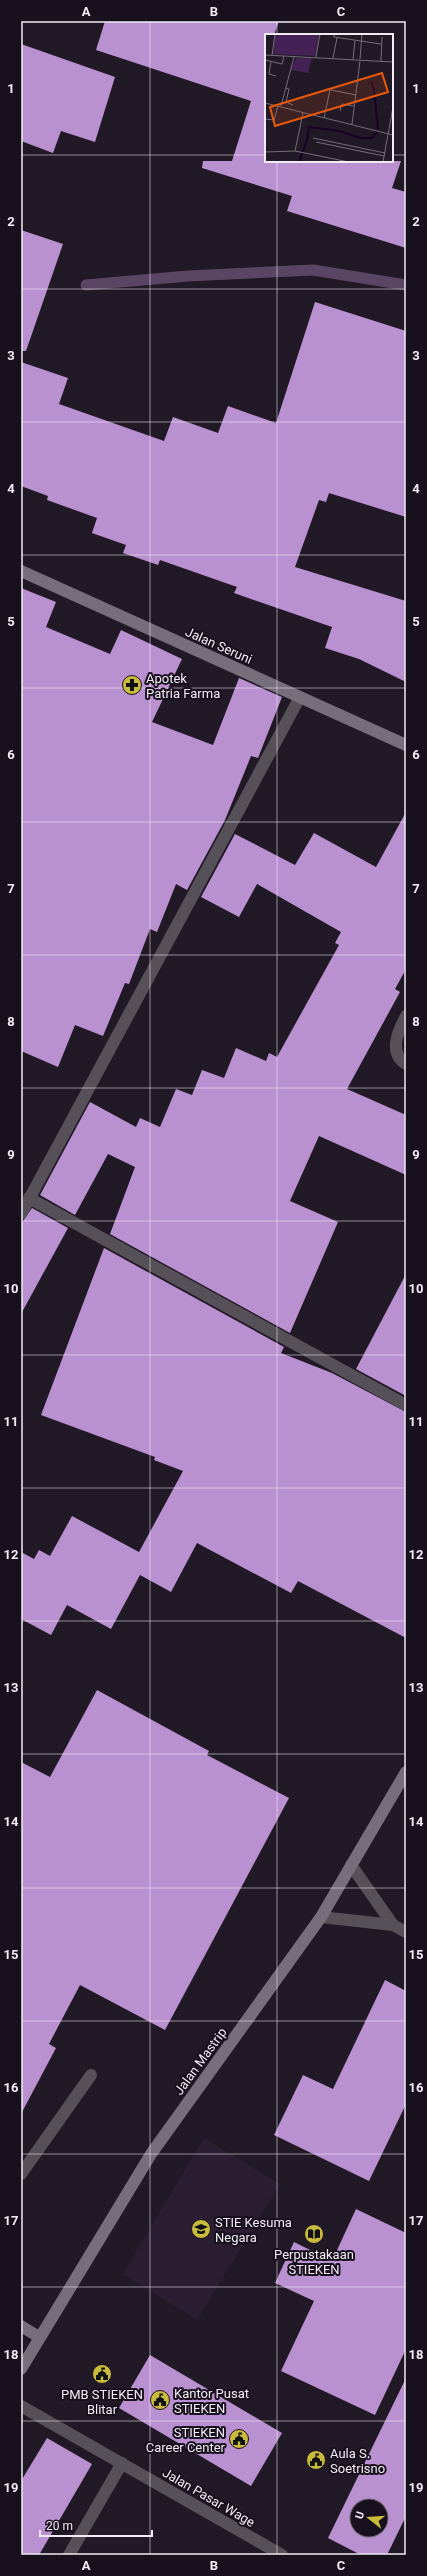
<svg xmlns="http://www.w3.org/2000/svg" width="427" height="2576" font-family="Roboto,sans-serif">
	<style>
		.built { fill: #2b1e32 }
		.lines { fill: none; stroke-linecap: round; stroke-linejoin: round }
		.stream { stroke: #5a4664; stroke-width: 11 }
		.building { fill: #ba91d0; fill-rule: evenodd }
		.lane { stroke: #565158; stroke-width: 12 }
		.street { stroke: #565158; stroke-width: 12 }
		.secondary { stroke: #766e7a; stroke-width: 12 }
		.grid { fill: none; stroke: #f1ebf5; stroke-width: 1; stroke-opacity: 0.55 }
		.labels { text-anchor: middle; stroke-width: 4; stroke-linejoin: round; paint-order: stroke }
		.street-label { font-size: 13px; fill: #f1ebf5; stroke: #18101d }
		.poi-label { font-size: 13px; fill: #f1ebf5; stroke: #18101d; text-anchor: start }
		.inset-river { fill: none; stroke: #1a0026; stroke-width: 2 }
		.inset-road { fill: none; stroke: #756d79; stroke-width: 1 }
		.view { fill: #e8590c; fill-opacity: 0.15; stroke: #e8590c; stroke-width: 2 }
		.inset-edge { fill: none; stroke: #f1ebf5; stroke-width: 2 }
		.neatline { fill: none; stroke: #f1ebf5; stroke-width: 1.5 }
		.grid-label { font-size: 13px; text-anchor: middle; font-weight: bold; fill: #f1ebf5 }
	</style>
	<rect width="100%" height="100%" fill="#221927"/>
	<path class="built" d="M 204,2138 L 280,2184 L 197,2320 L 123,2274 Z"/>
	<g class="lines">
		<path class="stream" d="M 86,285 L 188,276 L 313,270 L 406,285"/>
	</g>
	<g class="building">
		<path d="M 105,21 L 279,21 L 274,35 L 266,35 L 266,161 L 401,161 L 392,188 L 406,192 L 406,248 L 287,211 L 292,196 L 202,168 L 203,161 L 232,161 L 251,101 L 96,50 Z"/>
		<path d="M 21,44 L 115,77 L 95,142 L 61,131 L 53,153 L 21,141 Z"/>
		<path d="M 21,230 L 63,244 L 26,351 L 21,351 Z"/>
		<path d="M 315,302 L 406,331 L 406,517 L 329,493 L 326,502 L 319,500 L 295,567 L 406,601 L 406,682 L 359,659 L 325,648 L 332,627 L 234,593 L 237,587 L 160,560 L 158,565 L 123,553 L 126,545 L 92,533 L 97,518 L 47,500 L 48,496 L 21,486 L 21,362 L 68,378 L 59,404 L 164,441 L 173,417 L 218,433 L 228,406 L 276,423 Z"/>
		<path d="M 21,588 L 56,602 L 46,627 L 110,654 L 121,630 L 182,659 L 152,722 L 213,745 L 239,678 L 282,697 L 258,758 L 251,756 L 225,820 L 187,890 L 176,884 L 157,932 L 150,929 L 129,984 L 125,983 L 103,1036 L 75,1025 L 58,1067 L 21,1051 Z"/>
		<path d="M 406,812 L 406,969 L 395,989 L 400,992 L 347,1089 L 406,1115 L 406,1175 L 319,1136 L 290,1201 L 338,1222 L 290,1333 L 110,1234 L 135,1167 L 108,1154 L 75,1215 L 40,1195 L 90,1102 L 136,1127 L 140,1118 L 160,1127 L 176,1089 L 192,1095 L 202,1070 L 224,1078 L 236,1048 L 266,1061 L 269,1053 L 277,1057 L 339,945 L 335,943 L 341,932 L 257,884 L 239,917 L 201,897 L 235,834 L 295,865 L 314,833 L 376,867 Z"/>
		<path d="M 32,1208 L 68,1228 L 21,1314 L 21,1224 Z"/>
		<path d="M 104,1248 L 284,1347 L 281,1353 L 332,1373 L 406,1412 L 406,1638 L 298,1581 L 291,1593 L 197,1543 L 171,1592 L 140,1575 L 111,1629 L 67,1605 L 51,1635 L 21,1619 L 21,1552 L 34,1559 L 39,1550 L 50,1556 L 72,1516 L 139,1552 L 183,1471 L 154,1460 L 155,1457 L 41,1415 Z"/>
		<path d="M 406,1274 L 406,1396 L 356,1369 Z"/>
		<path d="M 97,1690 L 209,1751 L 207,1755 L 289,1798 L 165,2030 L 80,1985 L 49,2044 L 56,2048 L 21,2114 L 21,1762 L 50,1777 Z"/>
		<path d="M 385,1980 L 406,1991 L 406,2104 L 369,2181 L 274,2135 L 303,2075 L 333,2089 Z"/>
		<path d="M 356,2209 L 406,2233 L 406,2349 L 375,2415 L 281,2371 L 314,2301 L 275,2283 L 294,2242 L 332,2261 Z"/>
		<path d="M 150,2355 L 282,2433 L 251,2486 L 119,2408 Z"/>
		<path d="M 406,2378 L 406,2516 L 387,2555 L 361,2555 L 328,2538 ZM 357,2506 L 381,2506 L 381,2530 L 357,2530 Z"/>
		<path d="M 47,2438 L 92,2464 L 39,2555 L 21,2555 L 21,2481 Z"/>
	</g>
	<g class="lines">
		<g class="lane">
			<path d="M 21,2174 L 91,2075"/>
			<path d="M 21,2406 L 282,2555"/>
			<path d="M 69,2555 L 122,2463"/>
		</g>
		<g class="street">
			<path d="M 406,1016 C 398,1031 388,1053 406,1064"/>
			<path d="M 29,1198 L 406,1405"/>
			<path d="M 21,1214 L 300,697"/>
			<path d="M 351,1865 L 393,1925"/>
			<path d="M 321,1917 L 393,1925 L 406,1932"/>
		</g>
		<g class="secondary">
			<path d="M 21,571 L 406,745"/>
			<path d="M 21,2326 L 39,2337"/>
			<path d="M 21,2369 L 151,2154 L 321,1917 L 406,1772"/>
		</g>
	</g>
	<path class="grid" d="M 150,21 L 150,2555M 277,21 L 277,35M 21,155 L 266,155M 392,155 L 406,155M 277,161 L 277,2555M 21,289 L 406,289M 21,422 L 406,422M 21,555 L 406,555M 21,688 L 406,688M 21,822 L 406,822M 21,955 L 406,955M 21,1088 L 406,1088M 21,1221 L 406,1221M 21,1355 L 406,1355M 21,1488 L 406,1488M 21,1621 L 406,1621M 21,1754 L 406,1754M 21,1888 L 406,1888M 21,2021 L 406,2021M 21,2154 L 406,2154M 21,2287 L 406,2287M 21,2421 L 406,2421"/>
	<defs>
		<symbol id="pharmacy-disc" viewBox="-11 -11 22 22"><circle r="9.5" fill="#c9bb3b" stroke="#18101d"/><path d="M-2-6h4v4h4v4h-4v4h-4v-4h-4v-4h4Z" fill="#111"/></symbol>
		<symbol id="university-disc" viewBox="-11 -11 22 22"><circle r="9.5" fill="#c9bb3b" stroke="#18101d"/><path d="M0-5L7-2L0 1L-7-2ZM-4 1L0 2.5L4 1V4Q0 6-4 4Z" fill="#111"/></symbol>
		<symbol id="library-disc" viewBox="-11 -11 22 22"><circle r="9.5" fill="#c9bb3b" stroke="#18101d"/><path d="M-6-4Q-3-5.5-.7-3.5V5Q-3 3-6 4ZM6-4Q3-5.5 .7-3.5V5Q3 3 6 4Z" fill="#111"/></symbol>
		<symbol id="civic-disc" viewBox="-11 -11 22 22"><circle r="9.5" fill="#c9bb3b" stroke="#18101d"/><path d="M-.6-6.5H3V-4.5H.6V-3L4-1V1h2V6H-6V1h2V-1L-.6-3ZM-1.2 2.5V6h2.4V2.5Z" fill="#111"/></symbol>
	</defs>
	<g fill-rule="evenodd">
		<use href="#pharmacy-disc" x="121" y="674" width="22" height="22"/>
		<use href="#university-disc" x="190" y="2218" width="22" height="22"/>
		<use href="#library-disc" x="303" y="2223" width="22" height="22"/>
		<use href="#civic-disc" x="91" y="2363" width="22" height="22"/>
		<use href="#civic-disc" x="149" y="2389" width="22" height="22"/>
		<use href="#civic-disc" x="228" y="2428" width="22" height="22"/>
		<use href="#civic-disc" x="305" y="2449" width="22" height="22"/>
	</g>
	<g class="labels">
		<g class="street-label">
			<text transform="translate(219 645) rotate(24)" y="5">Jalan Seruni</text>
			<text transform="translate(200 2061) rotate(-54)" y="5">Jalan Mastrip</text>
			<text transform="translate(209 2497) rotate(30)" y="5">Jalan Pasar Wage</text>
		</g>
		<g class="poi-label">
			<text x="146" y="683">Apotek<tspan x="146" dy="15">Patria Farma</tspan></text>
			<text x="215" y="2227">STIE Kesuma<tspan x="215" dy="15">Negara</tspan></text>
			<text x="314" y="2259" text-anchor="middle">Perpustakaan<tspan x="314" dy="15">STIEKEN</tspan></text>
			<text x="174" y="2398">Kantor Pusat<tspan x="174" dy="15">STIEKEN</tspan></text>
			<text x="102" y="2399" text-anchor="middle">PMB STIEKEN<tspan x="102" dy="15">Blitar</tspan></text>
			<text x="225" y="2437" text-anchor="end">STIEKEN<tspan x="225" dy="15">Career Center</tspan></text>
			<text x="330" y="2458">Aula S.<tspan x="330" dy="15">Soetrisno</tspan></text>
		</g>
	</g>
	<g transform="translate(265 34)">
		<rect width="128" height="128" fill="#221927"/>
		<path d="M 10,0 L 54,0 L 51,22 L 8,20 ZM 31,24 L 47,24 L 43,39 L 26,36 Z" fill="#442256"/>
		<path class="inset-river" d="M 106,47 L 109,56 L 113,95M 34,128 L 42,106 L 44,93 L 74,97 L 95,104 L 107,104 L 112,98"/>
		<path class="inset-road" d="M 69,0 L 69,3 L 116,10M 0,21 L 128,28M 7,21 L 10,0M 51,23 L 55,0M 68,24 L 72,4M 88,25 L 90,7M 95,25 L 97,0M 0,26 L 17,30 L 19,22M 116,27 L 117,3M 6,28 L 4,40 L 11,42M 21,54 L 24,55 L 21,68 L 28,71M 61,55 L 91,61M 0,69 L 128,101M 16,72 L 29,23M 75,77 L 77,70 L 89,72M 59,84 L 65,56M 0,85 L 9,86 L 13,72M 87,90 L 95,27M 48,104 L 120,119M 51,108 L 119,122M 30,117 L 84,128M 0,118 L 30,117 L 38,79M 118,128 L 128,73"/>
		<path class="view" d="M 117,39 L 123,58 L 10,92 L 5,73 Z"/>
		<rect width="128" height="128" class="inset-edge"/>
	</g>
	<rect width="427" height="2576" fill="none" stroke="#18101d" stroke-width="44"/>
	<g transform="translate(369 2518) rotate(287)"><circle r="19" fill="#18101d" stroke="#6f6873"/>
	<path d="M0-3L7 15L0 10L-7 15Z" fill="#c9bb3b"/>
	<text y="-6" font-size="11" font-weight="bold" text-anchor="middle" fill="#f1ebf5">U</text>
	</g>
	<path d="M40 2530v6h112v-6" fill="none" stroke="#f1ebf5" stroke-width="2"/>
	<text x="46" y="2530" font-size="12" fill="#f1ebf5" stroke="#18101d" stroke-width="3" paint-order="stroke">20 m</text>
	<rect x="22" y="22" width="383" height="2532" class="neatline"/>
	<g class="grid-label">
		<text x="86" y="16">A</text>
		<text x="214" y="16">B</text>
		<text x="341" y="16">C</text>
		<text x="11" y="93">1</text>
		<text x="416" y="93">1</text>
		<text x="11" y="226">2</text>
		<text x="416" y="226">2</text>
		<text x="11" y="360">3</text>
		<text x="416" y="360">3</text>
		<text x="11" y="493">4</text>
		<text x="416" y="493">4</text>
		<text x="11" y="626">5</text>
		<text x="416" y="626">5</text>
		<text x="11" y="759">6</text>
		<text x="416" y="759">6</text>
		<text x="11" y="893">7</text>
		<text x="416" y="893">7</text>
		<text x="11" y="1026">8</text>
		<text x="416" y="1026">8</text>
		<text x="11" y="1159">9</text>
		<text x="416" y="1159">9</text>
		<text x="11" y="1293">10</text>
		<text x="416" y="1293">10</text>
		<text x="11" y="1426">11</text>
		<text x="416" y="1426">11</text>
		<text x="11" y="1559">12</text>
		<text x="416" y="1559">12</text>
		<text x="11" y="1692">13</text>
		<text x="416" y="1692">13</text>
		<text x="11" y="1826">14</text>
		<text x="416" y="1826">14</text>
		<text x="11" y="1959">15</text>
		<text x="416" y="1959">15</text>
		<text x="11" y="2092">16</text>
		<text x="416" y="2092">16</text>
		<text x="11" y="2225">17</text>
		<text x="416" y="2225">17</text>
		<text x="11" y="2359">18</text>
		<text x="416" y="2359">18</text>
		<text x="11" y="2492">19</text>
		<text x="416" y="2492">19</text>
		<text x="86" y="2570">A</text>
		<text x="214" y="2570">B</text>
		<text x="341" y="2570">C</text>
	</g>
</svg>
